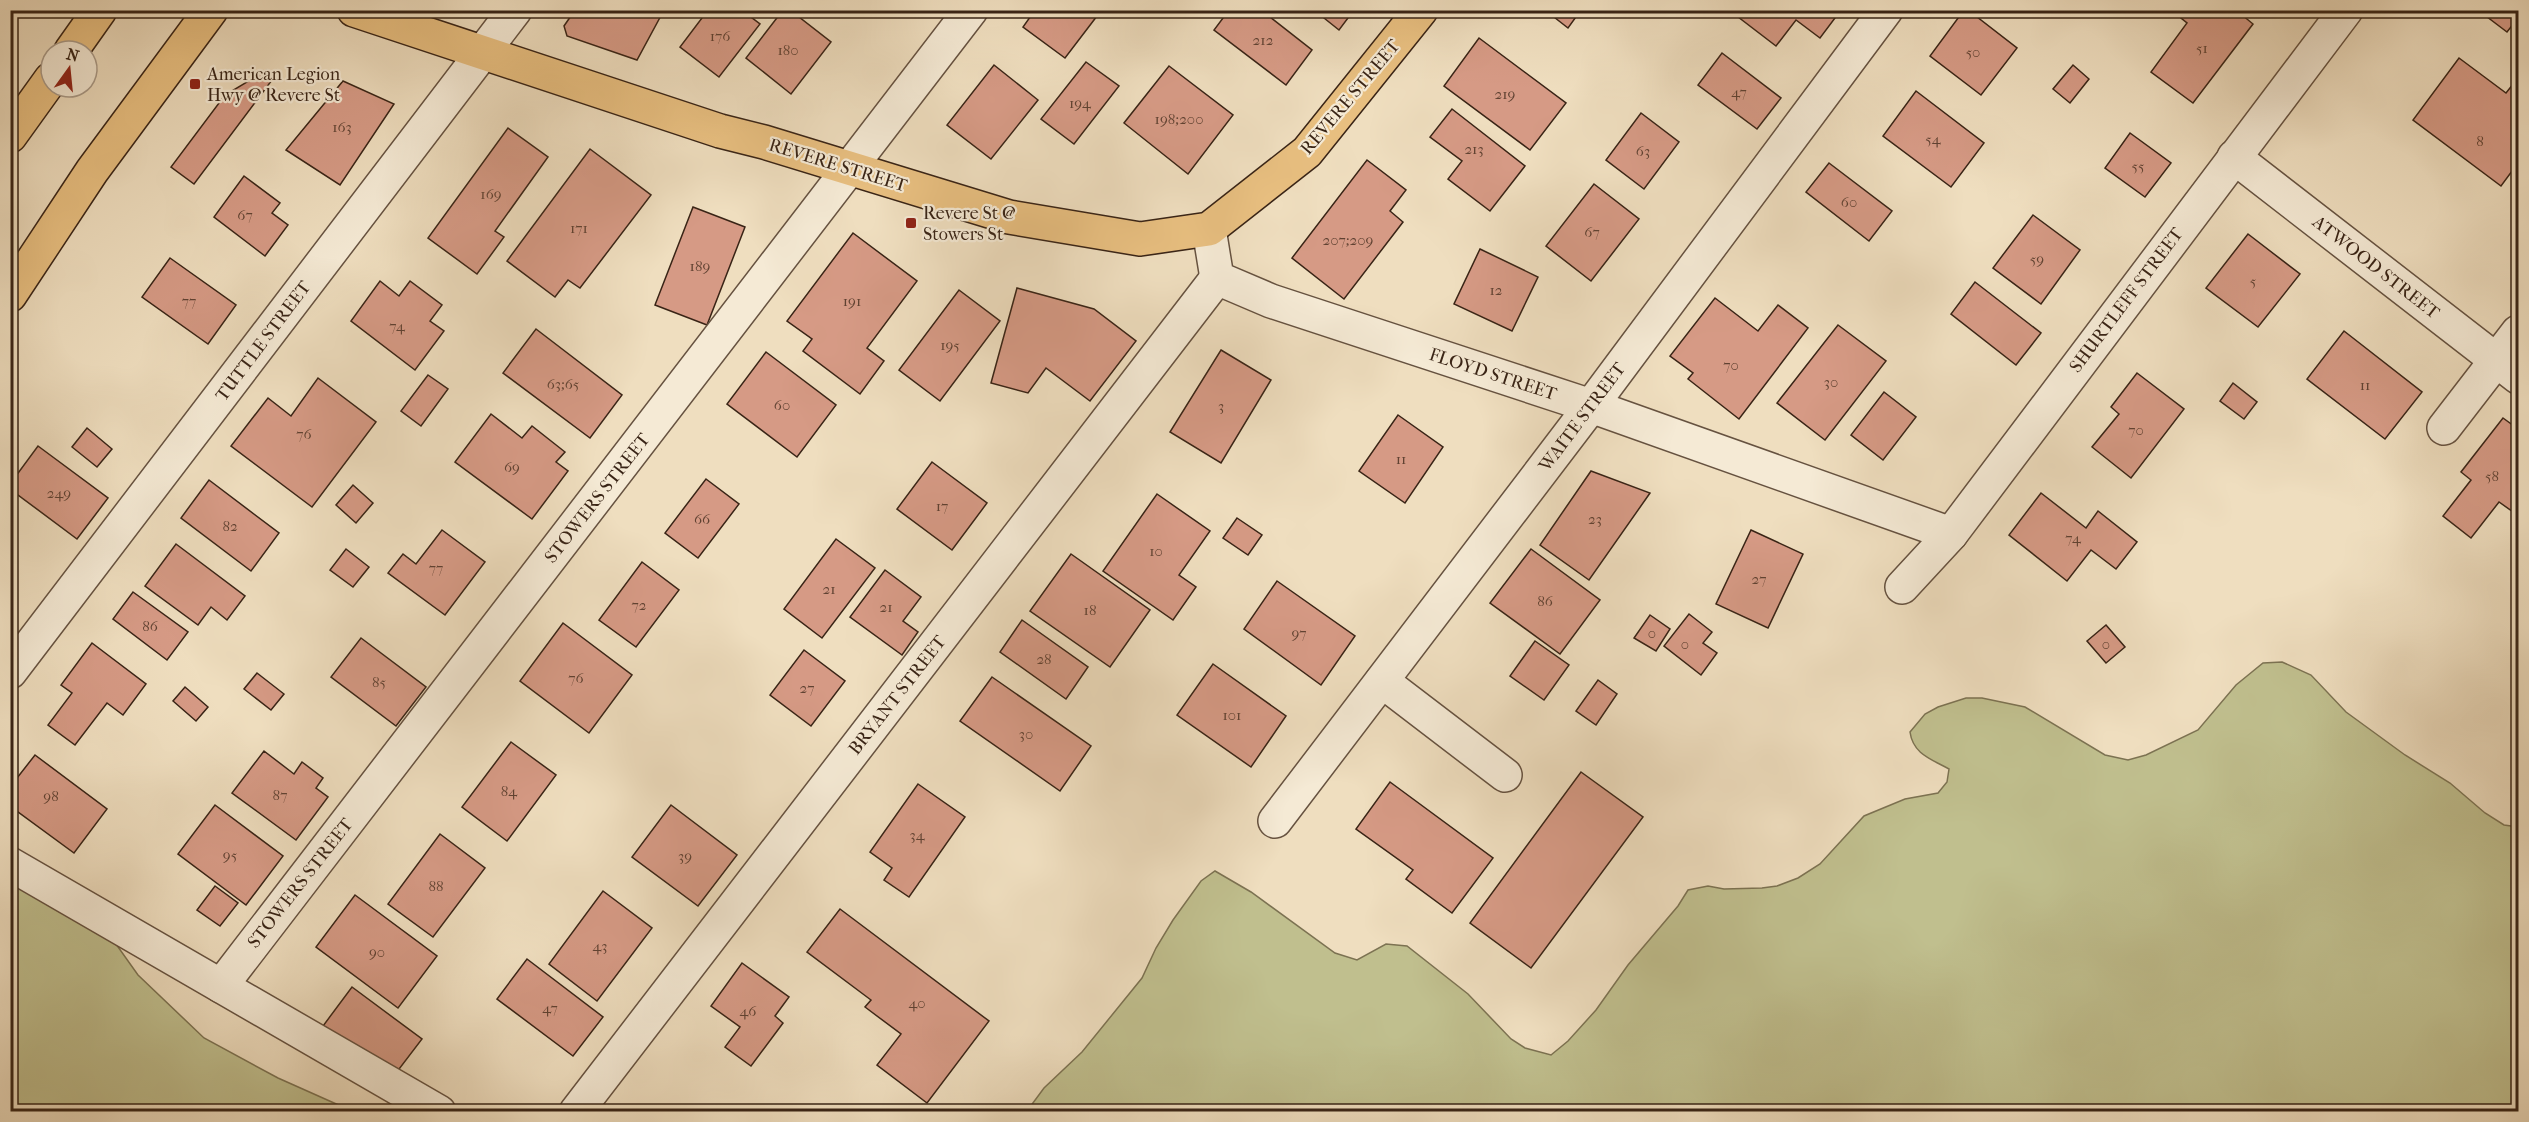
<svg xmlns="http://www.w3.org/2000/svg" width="2529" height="1122" font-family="'IM FELL French Canon',serif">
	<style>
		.green { fill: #c0bf8e; stroke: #7c7252; stroke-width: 1.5 }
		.building { fill: #d69a85; stroke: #392416; stroke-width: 1.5 }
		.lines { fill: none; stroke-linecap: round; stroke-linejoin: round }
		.minor-casing { stroke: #665240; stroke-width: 36 }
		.major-casing { stroke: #392416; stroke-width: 36 }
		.highway-casing { stroke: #392416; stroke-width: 36 }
		.minor { stroke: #f5ead5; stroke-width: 33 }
		.major { stroke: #e8bf80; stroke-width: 33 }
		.highway { stroke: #e8bf80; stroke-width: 33 }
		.poi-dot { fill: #8f2418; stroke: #f5ead5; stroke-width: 2 }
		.labels { text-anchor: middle; stroke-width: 4.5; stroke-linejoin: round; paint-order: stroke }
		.number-label { font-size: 15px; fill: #604232 }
		.poi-label { font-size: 18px; fill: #392416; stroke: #f5ead5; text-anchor: start }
		.street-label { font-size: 18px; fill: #392416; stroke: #f5ead5 }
	</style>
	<rect width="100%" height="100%" fill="#efdebf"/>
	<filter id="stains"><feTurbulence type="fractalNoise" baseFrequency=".00333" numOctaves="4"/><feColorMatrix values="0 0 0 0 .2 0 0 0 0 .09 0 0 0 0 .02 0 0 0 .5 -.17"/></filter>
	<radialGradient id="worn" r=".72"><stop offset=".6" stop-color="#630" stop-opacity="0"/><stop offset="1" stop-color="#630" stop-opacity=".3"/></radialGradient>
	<g class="green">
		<path d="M 2282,662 L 2311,675 L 2346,712 L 2405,755 L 2450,783 L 2485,813 L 2504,825 L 2518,827 L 2518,1111 L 1027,1111 L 1044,1088 L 1082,1052 L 1142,978 L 1156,948 L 1173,920 L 1201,881 L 1215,871 L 1251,892 L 1335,953 L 1357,960 L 1386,944 L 1407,946 L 1468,994 L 1511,1039 L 1525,1048 L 1551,1055 L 1568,1041 L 1596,1010 L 1628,965 L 1678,906 L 1688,890 L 1708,886 L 1724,889 L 1762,888 L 1777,886 L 1798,878 L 1820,864 L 1864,816 L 1905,799 L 1938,793 L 1947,782 L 1949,769 C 1931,759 1913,754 1910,732 L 1925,714 L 1938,707 L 1966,698 L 1982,698 L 2025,707 L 2105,755 L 2128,760 L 2146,755 L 2198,730 L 2236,685 L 2247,676 L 2263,663 Z"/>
		<path d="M 10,868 L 116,944 L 138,975 L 204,1038 L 278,1078 L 352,1111 L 11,1111 Z"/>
	</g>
	<g class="building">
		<path d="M 575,10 L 664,10 L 637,60 L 567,36 L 564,26 Z"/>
		<path d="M 708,10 L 750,10 L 747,14 L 760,24 L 719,77 L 680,47 Z"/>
		<path d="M 783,10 L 790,10 L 831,42 L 791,94 L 746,58 Z"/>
		<path d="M 1035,10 L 1090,10 L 1097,16 L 1065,58 L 1023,27 Z"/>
		<path d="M 1229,10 L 1261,10 L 1312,50 L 1286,85 L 1214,30 Z"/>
		<path d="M 1314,10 L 1354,10 L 1339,30 Z"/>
		<path d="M 1545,10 L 1581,10 L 1568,28 Z"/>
		<path d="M 1729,10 L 1841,10 L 1820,38 L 1796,20 L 1776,46 Z"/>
		<path d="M 1964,10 L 1968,10 L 2017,48 L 1981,95 L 1930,56 Z"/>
		<path d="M 2171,10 L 2236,10 L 2253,24 L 2193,103 L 2151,72 L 2187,23 Z"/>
		<path d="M 2478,10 L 2518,10 L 2518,18 L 2507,32 Z"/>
		<path d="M 1479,38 L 1566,103 L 1530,150 L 1444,86 Z"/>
		<path d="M 1722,53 L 1781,98 L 1757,129 L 1698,85 Z"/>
		<path d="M 2459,58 L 2506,93 L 2518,78 L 2518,163 L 2501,186 L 2413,120 Z"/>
		<path d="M 1086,62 L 1119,86 L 1074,144 L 1041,119 Z"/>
		<path d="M 994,65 L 1038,100 L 991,159 L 947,125 Z"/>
		<path d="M 2073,65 L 2089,79 L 2070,103 L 2053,89 Z"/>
		<path d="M 1169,66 L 1233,115 L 1188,174 L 1124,123 Z"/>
		<path d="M 267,70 L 275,76 L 194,184 L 171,167 L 225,95 Z"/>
		<path d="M 343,81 L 394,104 L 340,185 L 286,150 Z"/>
		<path d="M 1916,91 L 1984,143 L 1951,187 L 1883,136 Z"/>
		<path d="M 1452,109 L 1525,166 L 1490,211 L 1448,179 L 1462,161 L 1430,137 Z"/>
		<path d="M 1641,113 L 1679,142 L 1644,189 L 1606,160 Z"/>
		<path d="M 508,128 L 548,157 L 495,231 L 504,237 L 477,274 L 428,238 Z"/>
		<path d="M 2130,133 L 2171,163 L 2145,197 L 2105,168 Z"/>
		<path d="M 590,149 L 651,195 L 580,288 L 568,280 L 555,297 L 507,261 Z"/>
		<path d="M 1367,160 L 1406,190 L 1390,211 L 1403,222 L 1344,299 L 1292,258 Z"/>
		<path d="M 1829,163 L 1892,211 L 1869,241 L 1806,192 Z"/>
		<path d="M 244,176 L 280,203 L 272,213 L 288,225 L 265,256 L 214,217 Z"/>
		<path d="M 1594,184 L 1639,219 L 1591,281 L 1546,246 Z"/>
		<path d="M 693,207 L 745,227 L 707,325 L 655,305 Z"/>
		<path d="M 2033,215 L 2080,250 L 2041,304 L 1993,268 Z"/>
		<path d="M 853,233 L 917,281 L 867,348 L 884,361 L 860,394 L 803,351 L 812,339 L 787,321 Z"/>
		<path d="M 2248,234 L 2300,274 L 2258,327 L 2206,288 Z"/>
		<path d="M 1480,249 L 1538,277 L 1512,331 L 1454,304 Z"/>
		<path d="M 170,258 L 236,305 L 208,344 L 142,297 Z"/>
		<path d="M 380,281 L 399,296 L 410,281 L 442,305 L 430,321 L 444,331 L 415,370 L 351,321 Z"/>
		<path d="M 1975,282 L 2041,333 L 2016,365 L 1951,314 Z"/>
		<path d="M 1017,288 L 1094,309 L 1136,341 L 1090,401 L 1046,368 L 1028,393 L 991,383 Z"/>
		<path d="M 959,290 L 1000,321 L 940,401 L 899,370 Z"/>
		<path d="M 1715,298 L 1758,331 L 1778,305 L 1808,328 L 1739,419 L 1688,379 L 1693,373 L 1670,356 Z"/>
		<path d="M 1838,325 L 1886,361 L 1825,440 L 1777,403 Z"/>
		<path d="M 536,329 L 622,395 L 590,438 L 503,373 Z"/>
		<path d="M 2344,331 L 2422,392 L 2385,439 L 2307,379 Z"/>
		<path d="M 1221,350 L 1271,380 L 1221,463 L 1170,432 Z"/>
		<path d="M 766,352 L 836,405 L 797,457 L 727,404 Z"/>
		<path d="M 2137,373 L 2184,409 L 2131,478 L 2092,447 L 2119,414 L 2111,407 Z"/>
		<path d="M 428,375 L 448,389 L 421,426 L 401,411 Z"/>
		<path d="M 318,378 L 376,422 L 312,507 L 231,446 L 268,398 L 291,416 Z"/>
		<path d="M 2233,383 L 2257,402 L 2244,419 L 2220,401 Z"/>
		<path d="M 1884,392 L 1916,417 L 1883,460 L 1851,435 Z"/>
		<path d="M 491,414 L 522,438 L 532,426 L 565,452 L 556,462 L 568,471 L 532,519 L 455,462 Z"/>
		<path d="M 1398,415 L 1443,447 L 1405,503 L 1359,471 Z"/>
		<path d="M 2503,418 L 2518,429 L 2518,510 L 2516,514 L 2499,502 L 2471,538 L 2443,516 L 2471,480 L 2461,472 Z"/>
		<path d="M 87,428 L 112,449 L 97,467 L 72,447 Z"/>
		<path d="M 38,446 L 108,498 L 77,539 L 10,489 L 10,484 Z"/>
		<path d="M 932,462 L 987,503 L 952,550 L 897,509 Z"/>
		<path d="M 1591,471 L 1650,493 L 1589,580 L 1540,545 Z"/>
		<path d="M 706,479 L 739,504 L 698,558 L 665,533 Z"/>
		<path d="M 209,480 L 279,533 L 251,571 L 181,518 Z"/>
		<path d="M 353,485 L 373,503 L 356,523 L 336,505 Z"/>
		<path d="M 2041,493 L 2086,528 L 2098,511 L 2137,542 L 2116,569 L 2091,550 L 2067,581 L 2009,535 Z"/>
		<path d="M 1157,494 L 1210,531 L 1179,575 L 1196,587 L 1173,620 L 1103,571 Z"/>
		<path d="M 1237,518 L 1262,535 L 1248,555 L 1223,538 Z"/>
		<path d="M 442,530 L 485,562 L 445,615 L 388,573 L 403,554 L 416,564 Z"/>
		<path d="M 1751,530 L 1803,554 L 1768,628 L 1716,604 Z"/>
		<path d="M 836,539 L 875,568 L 822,638 L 784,609 Z"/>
		<path d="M 176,544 L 245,596 L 227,620 L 211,607 L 198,625 L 145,586 Z"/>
		<path d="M 346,549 L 369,567 L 353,587 L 330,570 Z"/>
		<path d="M 1531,549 L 1600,600 L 1560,654 L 1490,603 Z"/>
		<path d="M 1071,554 L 1150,610 L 1110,667 L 1030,611 Z"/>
		<path d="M 642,562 L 679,590 L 636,647 L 599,620 Z"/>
		<path d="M 885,570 L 921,597 L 903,621 L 918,632 L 902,655 L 850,617 Z"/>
		<path d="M 1277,581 L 1355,636 L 1321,685 L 1244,629 Z"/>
		<path d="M 133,592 L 188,632 L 167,660 L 113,619 Z"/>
		<path d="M 1689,614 L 1712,632 L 1703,643 L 1717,653 L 1701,675 L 1664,646 Z"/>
		<path d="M 1650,615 L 1670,629 L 1656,651 L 1634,638 Z"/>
		<path d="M 1022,620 L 1088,667 L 1066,699 L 1000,652 Z"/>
		<path d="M 563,623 L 632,675 L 589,733 L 520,681 Z"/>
		<path d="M 2106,625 L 2125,647 L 2106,663 L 2087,641 Z"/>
		<path d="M 361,638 L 426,687 L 396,726 L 331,677 Z"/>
		<path d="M 1535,641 L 1569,665 L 1544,700 L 1510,676 Z"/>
		<path d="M 92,643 L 146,684 L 123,715 L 107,703 L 75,745 L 48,725 L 72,693 L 61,685 Z"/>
		<path d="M 804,650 L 845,681 L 811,726 L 770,695 Z"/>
		<path d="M 1213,664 L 1286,716 L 1251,767 L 1177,715 Z"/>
		<path d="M 257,673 L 284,694 L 271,710 L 244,689 Z"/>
		<path d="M 992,677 L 1091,746 L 1060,791 L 960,721 Z"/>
		<path d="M 1598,680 L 1617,694 L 1596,725 L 1576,711 Z"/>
		<path d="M 185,687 L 208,707 L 196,721 L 173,701 Z"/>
		<path d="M 511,742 L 556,775 L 507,841 L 462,807 Z"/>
		<path d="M 264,751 L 294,774 L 302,762 L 323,778 L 316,788 L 328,797 L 296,840 L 232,793 Z"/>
		<path d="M 35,755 L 107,809 L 74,853 L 10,806 L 10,787 Z"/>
		<path d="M 1581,772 L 1643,817 L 1531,968 L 1470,923 Z"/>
		<path d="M 1390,782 L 1493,858 L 1452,913 L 1406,879 L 1413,870 L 1356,829 Z"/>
		<path d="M 918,784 L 965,817 L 909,897 L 884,880 L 892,868 L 870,852 Z"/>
		<path d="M 215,805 L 283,856 L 246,905 L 178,854 Z"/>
		<path d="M 671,805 L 737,855 L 698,906 L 632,857 Z"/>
		<path d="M 440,834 L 485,868 L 433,937 L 388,904 Z"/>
		<path d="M 215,886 L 238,903 L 220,926 L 197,910 Z"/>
		<path d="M 603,891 L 652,928 L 597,1001 L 549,964 Z"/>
		<path d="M 355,895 L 437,956 L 398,1008 L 316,947 Z"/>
		<path d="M 840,909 L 989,1021 L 927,1103 L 877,1065 L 901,1034 L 865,1007 L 871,1000 L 807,952 Z"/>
		<path d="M 527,959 L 603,1017 L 573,1056 L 497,999 Z"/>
		<path d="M 742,963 L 789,997 L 775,1016 L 783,1023 L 751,1066 L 725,1047 L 740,1027 L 711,1006 Z"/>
		<path d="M 352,987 L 422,1039 L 393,1077 L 323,1026 Z"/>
	</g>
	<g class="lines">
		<defs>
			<g id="minor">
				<path d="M 2234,157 L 2518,377"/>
				<path d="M 1209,229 L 1217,278 L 1271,301 L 1591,406 L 1951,534"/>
				<path d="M 2444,428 L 2518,332"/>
				<path d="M 1902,587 L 1951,534 L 2346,10"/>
				<path d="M 10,672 L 515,10"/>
				<path d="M 1382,681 L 1505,775"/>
				<path d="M 1275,821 L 1591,406 L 1886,10"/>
				<path d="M 10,864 L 439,1112"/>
				<path d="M 221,986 L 971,10"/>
				<path d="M 576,1112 L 1217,278"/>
			</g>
			<path id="major" d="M 354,10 L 720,131 L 764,142 L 1009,217 L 1140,239 L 1209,229 L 1307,152 L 1421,10"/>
			<g id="highway">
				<path d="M 71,51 L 100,10"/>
				<path d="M 10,136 L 51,79"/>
				<path d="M 10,295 L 92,171 L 211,10"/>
			</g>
		</defs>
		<use href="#minor" class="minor-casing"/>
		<use href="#major" class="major-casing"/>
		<use href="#highway" class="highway-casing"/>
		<use href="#minor" class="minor"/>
		<use href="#major" class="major"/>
		<use href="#highway" class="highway"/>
	</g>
	<g class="poi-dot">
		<rect x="189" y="78" width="12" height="12" rx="3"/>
		<rect x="905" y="217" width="12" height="12" rx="3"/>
	</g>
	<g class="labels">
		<g class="number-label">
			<text x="720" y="41">176</text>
			<text x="1263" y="45">212</text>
			<text x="2202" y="53">51</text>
			<text x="788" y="55">180</text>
			<text x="1973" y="57">50</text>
			<text x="1739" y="97">47</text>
			<text x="1505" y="99">219</text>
			<text x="1080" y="108">194</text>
			<text x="1179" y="124">198;200</text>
			<text x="342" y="132">163</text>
			<text x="1933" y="144">54</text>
			<text x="2480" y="146">8</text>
			<text x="1474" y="154">213</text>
			<text x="1643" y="156">63</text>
			<text x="2138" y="171">55</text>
			<text x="491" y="199">169</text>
			<text x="1849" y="207">60</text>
			<text x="245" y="220">67</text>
			<text x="579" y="233">171</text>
			<text x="1592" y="237">67</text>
			<text x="1348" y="245">207;209</text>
			<text x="2037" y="264">59</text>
			<text x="700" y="271">189</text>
			<text x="2253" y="286">5</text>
			<text x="1496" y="295">12</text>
			<text x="189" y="306">77</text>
			<text x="852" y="306">191</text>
			<text x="397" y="331">74</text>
			<text x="950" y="350">195</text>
			<text x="1731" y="370">70</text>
			<text x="1831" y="387">30</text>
			<text x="563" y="389">63;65</text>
			<text x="2365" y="390">11</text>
			<text x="782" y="410">60</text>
			<text x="1221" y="411">3</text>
			<text x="2136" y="435">70</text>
			<text x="304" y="439">76</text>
			<text x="1401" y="464">11</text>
			<text x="512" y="472">69</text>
			<text x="2492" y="481">58</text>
			<text x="59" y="498">249</text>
			<text x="942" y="511">17</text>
			<text x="702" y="524">66</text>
			<text x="1595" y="524">23</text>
			<text x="230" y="531">82</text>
			<text x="2073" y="543">74</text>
			<text x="1156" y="556">10</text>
			<text x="436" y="573">77</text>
			<text x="1759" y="584">27</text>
			<text x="829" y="594">21</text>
			<text x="1545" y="606">86</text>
			<text x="639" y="610">72</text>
			<text x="886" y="612">21</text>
			<text x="1090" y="615">18</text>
			<text x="150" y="631">86</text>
			<text x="1299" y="638">97</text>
			<text x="1652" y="638">0</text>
			<text x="1685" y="649">0</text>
			<text x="2106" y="649">0</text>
			<text x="1044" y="664">28</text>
			<text x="576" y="683">76</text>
			<text x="379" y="687">85</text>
			<text x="807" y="693">27</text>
			<text x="1232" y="720">101</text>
			<text x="1026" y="739">30</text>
			<text x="509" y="796">84</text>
			<text x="280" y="800">87</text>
			<text x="51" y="801">98</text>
			<text x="917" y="840">34</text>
			<text x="230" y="860">95</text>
			<text x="685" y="861">39</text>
			<text x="436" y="891">88</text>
			<text x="600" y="951">43</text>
			<text x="377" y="957">90</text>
			<text x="917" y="1008">40</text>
			<text x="550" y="1013">47</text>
			<text x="748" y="1016">46</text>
		</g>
		<g class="poi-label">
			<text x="207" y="80">American Legion<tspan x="207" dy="21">Hwy @ Revere St</tspan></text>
			<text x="923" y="219">Revere St @<tspan x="923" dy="21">Stowers St</tspan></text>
		</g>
		<g class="street-label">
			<text transform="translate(1350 97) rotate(-50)" y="6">REVERE STREET</text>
			<text transform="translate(838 165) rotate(17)" y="6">REVERE STREET</text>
			<text transform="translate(2376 267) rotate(38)" y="6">ATWOOD STREET</text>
			<text transform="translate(2126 300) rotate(-53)" y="6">SHURTLEFF STREET</text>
			<text transform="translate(263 341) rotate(-53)" y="6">TUTTLE STREET</text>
			<text transform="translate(1493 374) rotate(18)" y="6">FLOYD STREET</text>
			<text transform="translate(1582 417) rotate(-53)" y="6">WAITE STREET</text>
			<text transform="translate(597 498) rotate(-52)" y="6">STOWERS STREET</text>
			<text transform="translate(897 695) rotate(-52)" y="6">BRYANT STREET</text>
			<text transform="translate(300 883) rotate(-52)" y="6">STOWERS STREET</text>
		</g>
	</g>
	<rect width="2529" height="1122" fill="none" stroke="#efdebf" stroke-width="36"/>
	<rect x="12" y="12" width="2505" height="1098" fill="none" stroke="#392416" stroke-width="3"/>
	<rect x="18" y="18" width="2493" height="1086" fill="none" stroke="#392416" stroke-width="1.5"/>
	<g transform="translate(69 69) rotate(15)"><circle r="28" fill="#f5ead5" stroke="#aa9b89" stroke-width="1.5"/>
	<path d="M0-4.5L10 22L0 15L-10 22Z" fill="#8f2418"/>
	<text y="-9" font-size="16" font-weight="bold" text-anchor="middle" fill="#392416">N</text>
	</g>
	<rect width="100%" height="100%" filter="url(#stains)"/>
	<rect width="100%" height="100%" fill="url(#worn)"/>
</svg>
